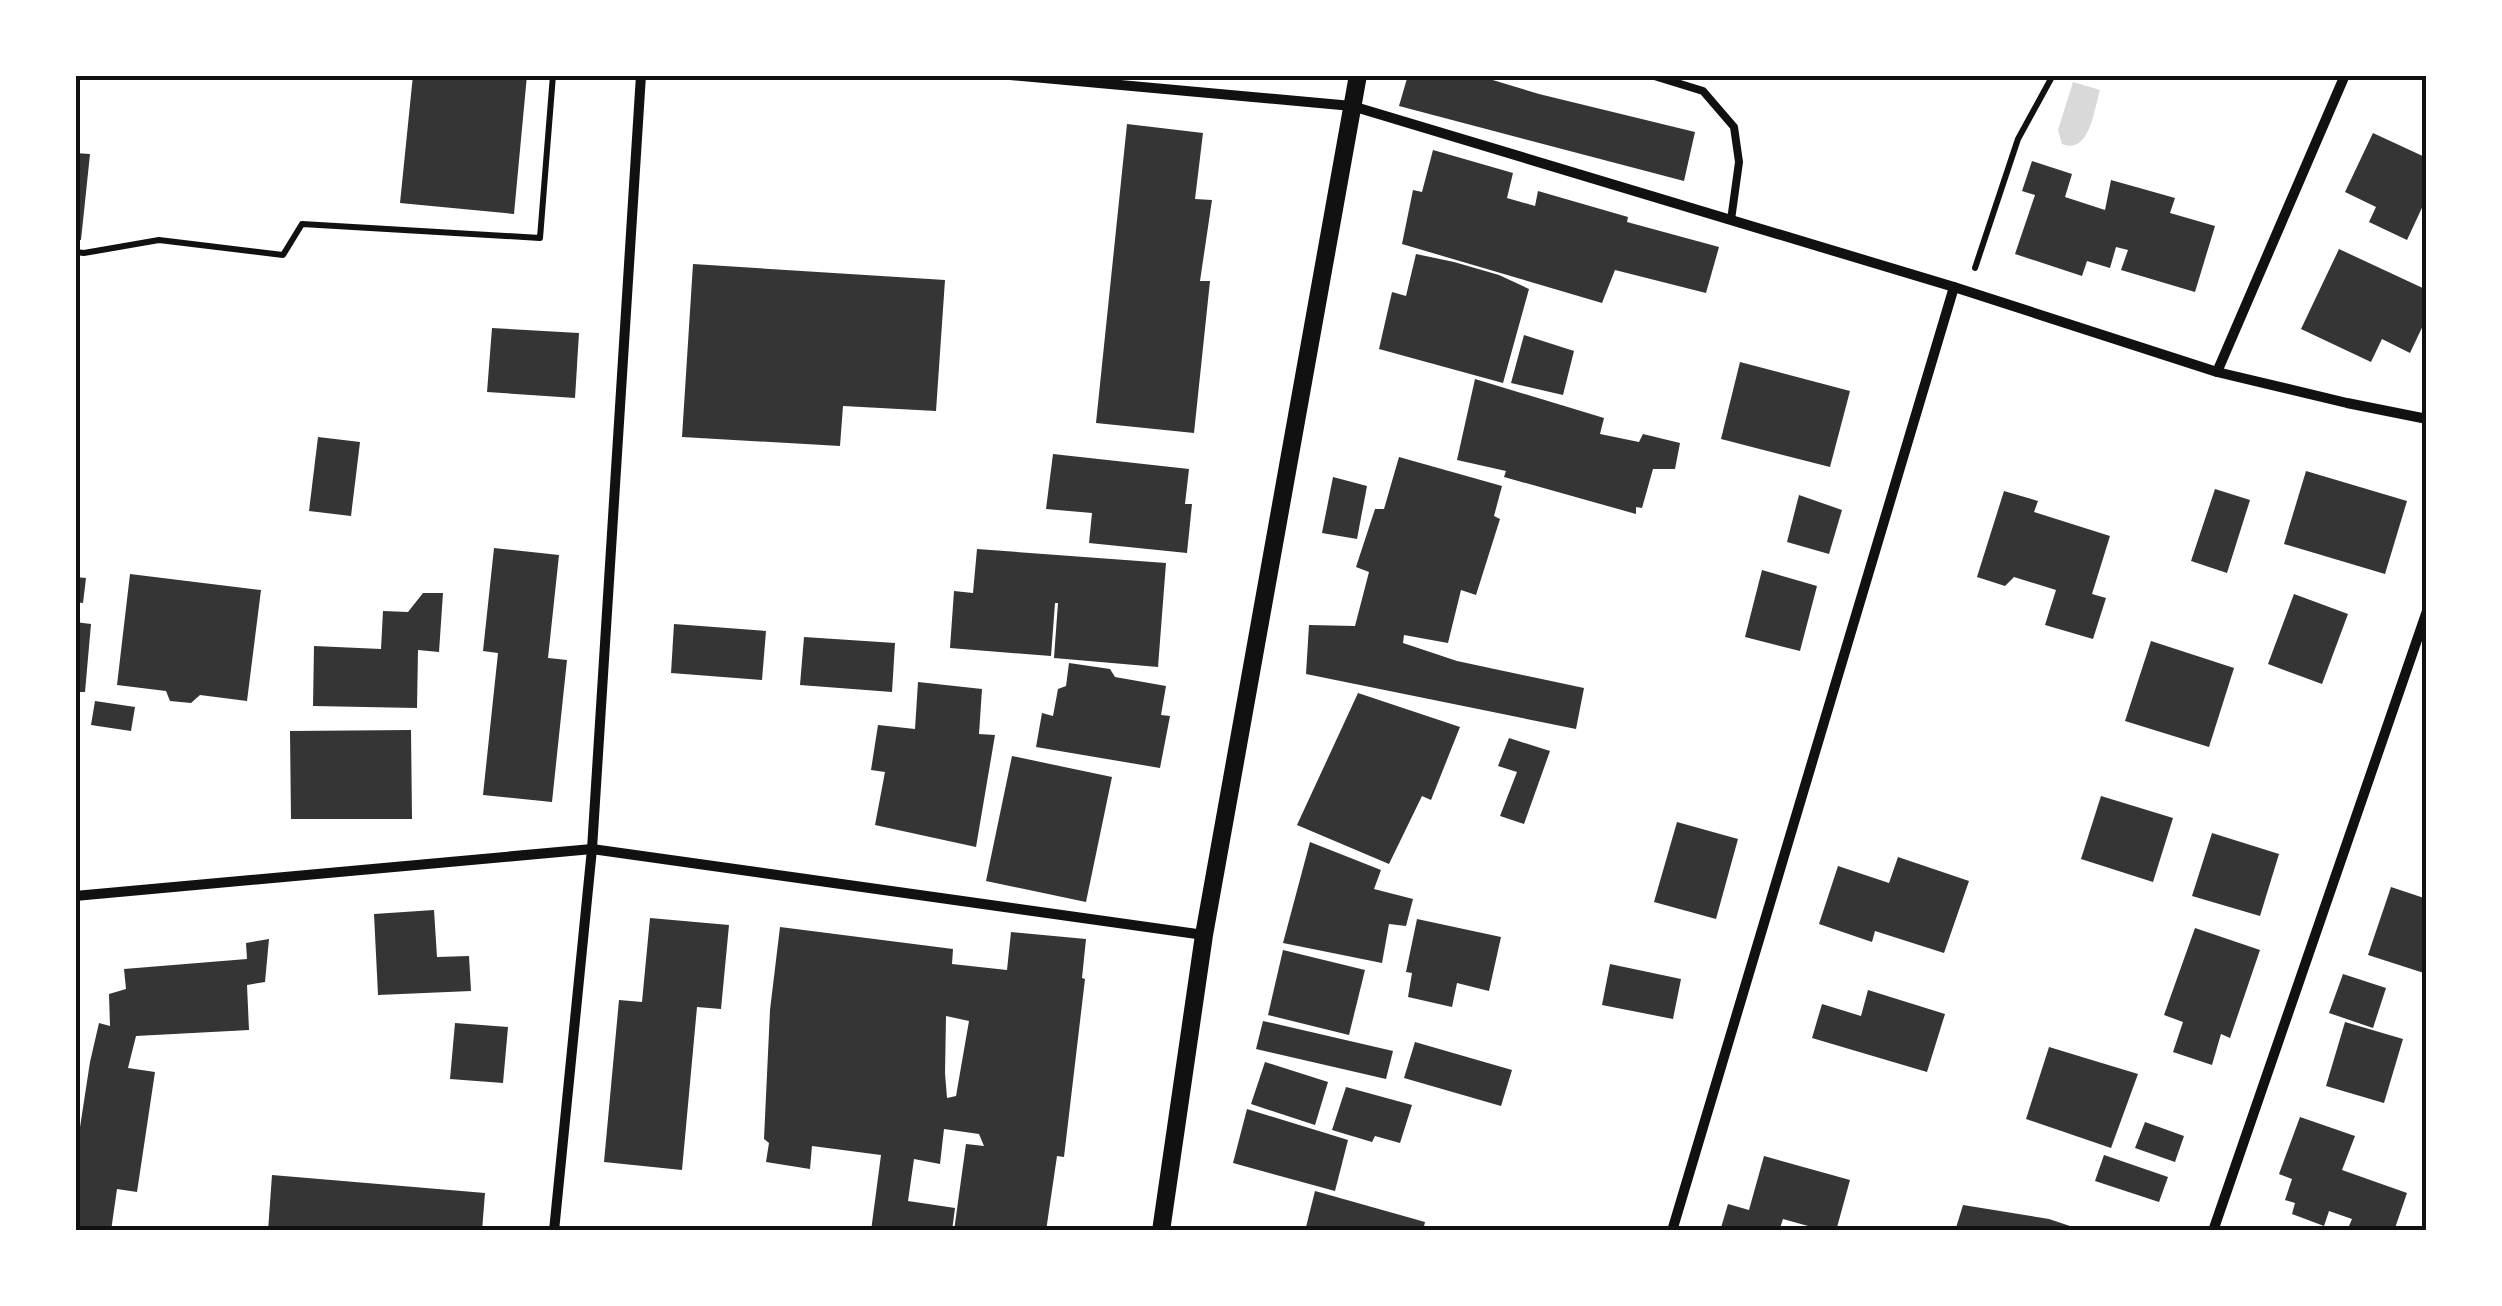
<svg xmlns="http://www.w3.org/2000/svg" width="2502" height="1306" font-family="Roboto,sans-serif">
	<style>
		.water { fill: #d9d9d9 }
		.building { fill: #353535; fill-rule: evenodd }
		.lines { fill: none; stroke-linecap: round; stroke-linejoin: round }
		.path { stroke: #111; stroke-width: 6 }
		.service { stroke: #111; stroke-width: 8 }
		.minor { stroke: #111; stroke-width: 10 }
		.tertiary { stroke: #111; stroke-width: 18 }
		.neatline { fill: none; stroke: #111; stroke-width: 4 }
	</style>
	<rect width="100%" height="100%" fill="#fff"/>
	<path class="water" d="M 2073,82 L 2100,90 C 2094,109 2090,155 2062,144 L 2058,130 Z"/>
	<g class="building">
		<path d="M 413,75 L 527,75 L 514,214 L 400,203 Z"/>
		<path d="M 1408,75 L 1476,75 L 1539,94 L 1695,132 L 1684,181 L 1399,106 Z"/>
		<path d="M 1127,124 L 1203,133 L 1195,199 L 1212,200 L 1200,281 L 1210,281 L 1194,433 L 1096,423 Z"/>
		<path d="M 2373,133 L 2427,158 L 2427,197 L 2407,240 L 2369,222 L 2376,207 L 2345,192 Z"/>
		<path d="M 1433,150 L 1513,173 L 1507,198 L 1535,206 L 1538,191 L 1628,217 L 1627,222 L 1719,247 L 1706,293 L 1615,270 L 1602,303 L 1402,244 L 1413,190 L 1422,192 Z"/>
		<path d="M 75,153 L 90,154 L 81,240 L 75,239 Z"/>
		<path d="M 2032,161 L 2072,174 L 2065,197 L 2105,210 L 2111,180 L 2175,198 L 2170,213 L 2215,226 L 2195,292 L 2121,270 L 2128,250 L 2116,247 L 2110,268 L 2087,261 L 2082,276 L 2015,254 L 2035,195 L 2022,191 Z"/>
		<path d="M 2339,249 L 2427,290 L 2427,317 L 2410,353 L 2382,339 L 2371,362 L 2301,329 Z"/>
		<path d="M 1416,254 L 1454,262 L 1499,275 L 1529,289 L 1503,383 L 1379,349 L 1392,292 L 1406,296 Z"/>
		<path d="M 693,264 L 945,280 L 936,411 L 843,406 L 840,446 L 682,437 Z"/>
		<path d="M 492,328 L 579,333 L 575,398 L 487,392 Z"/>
		<path d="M 1524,335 L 1574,351 L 1563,395 L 1511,383 Z"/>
		<path d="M 1740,362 L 1850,391 L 1830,467 L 1721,439 Z"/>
		<path d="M 1475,379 L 1604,418 L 1600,434 L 1639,442 L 1643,434 L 1680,443 L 1675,469 L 1653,469 L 1642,508 L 1636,507 L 1636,514 L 1504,477 L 1506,471 L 1457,460 Z"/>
		<path d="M 318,437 L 360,442 L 351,516 L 309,511 Z"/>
		<path d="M 1053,454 L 1189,469 L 1185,504 L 1192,504 L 1187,553 L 1089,543 L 1092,513 L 1046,509 Z"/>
		<path d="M 1399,457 L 1502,486 L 1494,516 L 1500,519 L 1476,595 L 1461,590 L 1448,643 L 1404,635 L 1403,643 L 1457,661 L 1584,688 L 1576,729 L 1306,674 L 1309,625 L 1355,626 L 1369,572 L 1356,567 L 1375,509 L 1384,509 Z"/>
		<path d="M 2306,471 L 2407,501 L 2385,574 L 2284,544 Z"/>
		<path d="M 1333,477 L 1367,486 L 1357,539 L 1322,533 Z"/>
		<path d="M 2215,489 L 2250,500 L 2227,573 L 2191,561 Z"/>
		<path d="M 2004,491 L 2038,501 L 2034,512 L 2110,536 L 2092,594 L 2106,598 L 2093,639 L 2045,625 L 2056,590 L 2014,577 L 2005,586 L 1977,577 Z"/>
		<path d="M 1799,495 L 1842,510 L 1829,554 L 1787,542 Z"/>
		<path d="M 494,548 L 559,555 L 548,658 L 567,660 L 552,802 L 483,795 L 498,653 L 483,651 Z"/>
		<path d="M 977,549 L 1166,563 L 1158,667 L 1054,658 L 1058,603 L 1055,603 L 1051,656 L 950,648 L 954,591 L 973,593 Z"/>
		<path d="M 1762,570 L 1817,586 L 1800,651 L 1745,637 Z"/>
		<path d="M 130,574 L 261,590 L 247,701 L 200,695 L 191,703 L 170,701 L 166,691 L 117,685 Z"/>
		<path d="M 75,577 L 86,578 L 83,603 L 75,602 Z"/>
		<path d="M 423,593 L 443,593 L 439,652 L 418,650 L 417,708 L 313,706 L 314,646 L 381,649 L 383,611 L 408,612 Z"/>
		<path d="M 2294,594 L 2348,614 L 2322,684 L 2268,664 Z"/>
		<path d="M 75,622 L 91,624 L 85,692 L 75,692 Z"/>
		<path d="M 674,624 L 766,631 L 762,680 L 671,673 Z"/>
		<path d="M 804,637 L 895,643 L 892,692 L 800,685 Z"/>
		<path d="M 2151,641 L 2234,668 L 2209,747 L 2125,721 Z"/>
		<path d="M 1069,663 L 1110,669 L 1115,677 L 1166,686 L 1161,715 L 1170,716 L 1160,768 L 1036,747 L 1042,713 L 1053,716 L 1058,689 L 1066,686 Z"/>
		<path d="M 918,682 L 982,689 L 979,734 L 995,735 L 976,847 L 875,825 L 885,772 L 871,770 L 878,725 L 915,729 Z"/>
		<path d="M 1358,693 L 1460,727 L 1431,800 L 1422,796 L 1389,864 L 1297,825 Z"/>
		<path d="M 95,701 L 135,707 L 131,731 L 91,725 Z"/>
		<path d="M 411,730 L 412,819 L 291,819 L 290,731 Z"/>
		<path d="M 1509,738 L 1550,751 L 1524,824 L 1500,816 L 1517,772 L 1498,766 Z"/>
		<path d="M 1012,756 L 1112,777 L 1086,902 L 986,881 Z"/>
		<path d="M 2101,796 L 2173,818 L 2153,882 L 2081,859 Z"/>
		<path d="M 1677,822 L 1738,839 L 1716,919 L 1654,902 Z"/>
		<path d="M 2212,833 L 2279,854 L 2260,916 L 2192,896 Z"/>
		<path d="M 1310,842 L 1381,870 L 1374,889 L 1413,899 L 1406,926 L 1389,924 L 1382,963 L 1283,943 Z"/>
		<path d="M 1898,857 L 1969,881 L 1944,953 L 1875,931 L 1872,942 L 1819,924 L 1838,866 L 1889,883 Z"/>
		<path d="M 2391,887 L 2427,899 L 2427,974 L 2368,955 Z"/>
		<path d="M 434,910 L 437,957 L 469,956 L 471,991 L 378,995 L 374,914 Z"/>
		<path d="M 650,918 L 729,925 L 721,1009 L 697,1007 L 682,1170 L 604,1162 L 619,1000 L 642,1002 Z"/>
		<path d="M 1417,919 L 1501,937 L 1489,991 L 1457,983 L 1452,1007 L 1408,997 L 1412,973 L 1406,972 Z"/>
		<path d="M 780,927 L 953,949 L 952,964 L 1007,970 L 1011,932 L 1086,939 L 1082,978 L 1085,979 L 1064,1157 L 1057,1156 L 1046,1231 L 954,1231 L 966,1144 L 984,1146 L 979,1134 L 944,1129 L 940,1164 L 914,1159 L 908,1201 L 955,1208 L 952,1231 L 871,1231 L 881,1155 L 812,1146 L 810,1169 L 766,1162 L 769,1143 L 764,1139 L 770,1010 ZM 946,1016 L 969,1021 L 956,1096 L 947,1098 L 945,1073 Z"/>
		<path d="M 2195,928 L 2260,950 L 2230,1038 L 2221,1034 L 2212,1065 L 2173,1052 L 2183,1022 L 2164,1015 Z"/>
		<path d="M 269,939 L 265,982 L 247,985 L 249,1030 L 136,1036 L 128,1068 L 155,1072 L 137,1192 L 117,1189 L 111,1231 L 75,1231 L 80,1184 L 75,1183 L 75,1160 L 90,1062 L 99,1023 L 110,1026 L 109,994 L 126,989 L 124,969 L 247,959 L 246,943 Z"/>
		<path d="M 1283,950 L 1365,970 L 1349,1035 L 1268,1015 Z"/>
		<path d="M 1610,964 L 1681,979 L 1673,1019 L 1602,1005 Z"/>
		<path d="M 2343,974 L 2386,988 L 2373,1028 L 2329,1013 Z"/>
		<path d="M 1868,990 L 1945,1014 L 1927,1072 L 1812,1038 L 1822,1004 L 1861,1016 Z"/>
		<path d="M 1263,1021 L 1393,1051 L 1386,1079 L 1256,1049 Z"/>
		<path d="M 2345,1022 L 2403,1039 L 2384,1103 L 2326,1086 Z"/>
		<path d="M 455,1023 L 508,1027 L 503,1083 L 450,1079 Z"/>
		<path d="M 1415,1042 L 1512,1070 L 1501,1106 L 1404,1078 Z"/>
		<path d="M 2049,1047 L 2138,1074 L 2111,1148 L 2026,1119 Z"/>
		<path d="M 1265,1062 L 1328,1082 L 1315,1125 L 1251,1104 Z"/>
		<path d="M 1346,1087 L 1412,1105 L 1400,1143 L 1375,1136 L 1372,1142 L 1332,1130 Z"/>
		<path d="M 1247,1109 L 1348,1140 L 1335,1191 L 1233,1163 Z"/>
		<path d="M 2300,1117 L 2355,1136 L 2342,1170 L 2407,1193 L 2394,1231 L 2362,1231 L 2349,1226 L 2352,1219 L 2329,1211 L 2324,1226 L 2292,1214 L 2295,1203 L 2285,1200 L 2292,1179 L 2279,1174 Z"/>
		<path d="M 2145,1122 L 2184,1136 L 2175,1162 L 2135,1148 Z"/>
		<path d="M 2104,1155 L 2168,1177 L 2159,1202 L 2095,1181 Z"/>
		<path d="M 1764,1156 L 1850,1180 L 1836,1231 L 1826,1231 L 1783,1219 L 1779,1231 L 1720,1231 L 1728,1204 L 1749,1210 Z"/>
		<path d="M 272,1175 L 485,1193 L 482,1231 L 268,1231 Z"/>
		<path d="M 1315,1191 L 1425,1222 L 1423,1231 L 1305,1231 Z"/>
		<path d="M 1963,1205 L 2049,1219 L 2085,1231 L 1955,1231 Z"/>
	</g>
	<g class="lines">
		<g class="path">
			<path d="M 75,252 L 84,253 L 159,240 L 283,255 L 302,224 L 540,238 L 553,75"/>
			<path d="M 1975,268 L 2018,139 L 2053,75"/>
		</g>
		<path class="service" d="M 1651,75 L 1703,91 L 1734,127 L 1739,162 L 1731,220"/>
		<g class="minor">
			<path d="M 1010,75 L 1352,106 L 1954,287 L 2217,372 L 2347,403 L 2427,419"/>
			<path d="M 2217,372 L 2345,75"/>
			<path d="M 75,896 L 592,849 L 1204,935"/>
			<path d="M 554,1231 L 592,849 L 641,75"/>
			<path d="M 1672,1231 L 1954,287"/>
			<path d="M 2213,1231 L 2427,611"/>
		</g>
		<path class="tertiary" d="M 1161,1231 L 1204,935 L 1358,75"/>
	</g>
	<rect width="2502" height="1306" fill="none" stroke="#ffffff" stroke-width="155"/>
	<rect x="78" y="78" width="2346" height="1150" class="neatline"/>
</svg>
